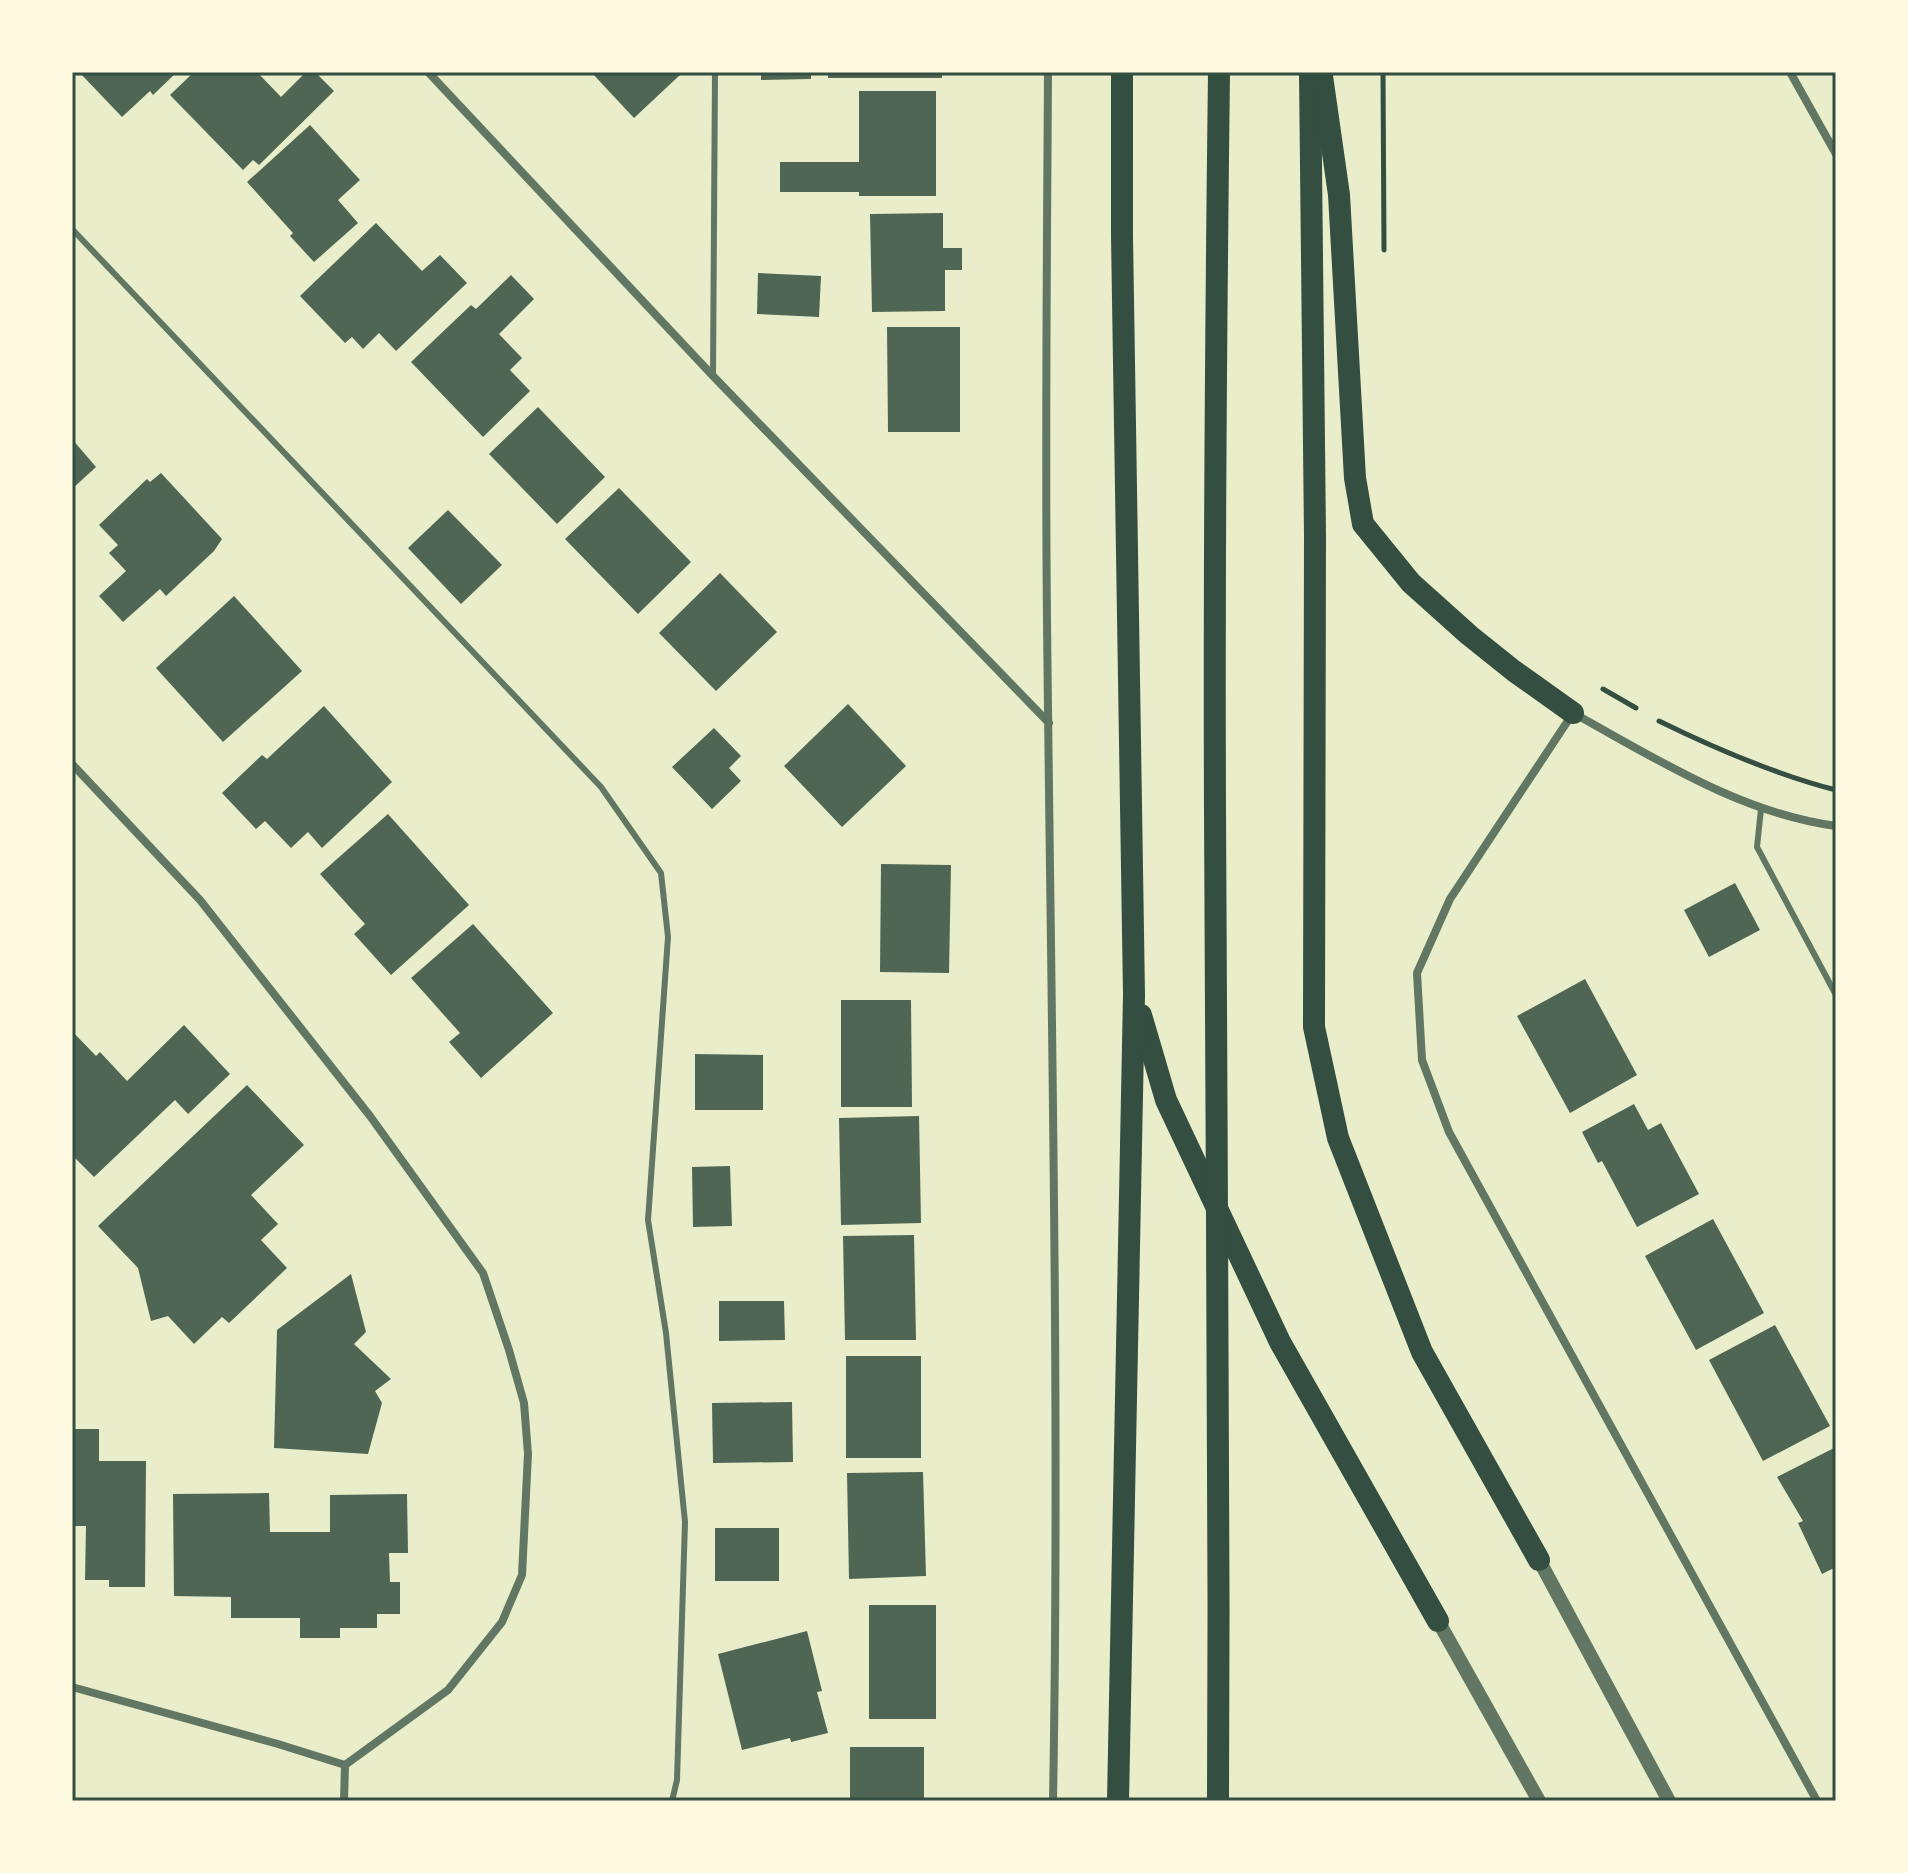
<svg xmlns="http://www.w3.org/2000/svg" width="1908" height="1873" font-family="'PT Sans',sans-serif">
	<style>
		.building { fill: #4f6655 }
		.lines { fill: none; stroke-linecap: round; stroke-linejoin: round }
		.path { stroke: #344e41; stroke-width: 5 }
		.service { stroke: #617663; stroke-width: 6 }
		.minor { stroke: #617663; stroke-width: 8 }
		.tertiary { stroke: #617663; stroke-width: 14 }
		.trunk { stroke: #344e41; stroke-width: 22 }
		.neatline { fill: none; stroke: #344e41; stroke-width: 3 }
	</style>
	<rect width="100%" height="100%" fill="#e9edc9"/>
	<g class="building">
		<path d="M 79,72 L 177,72 L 153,95 L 150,91 L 122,117 Z"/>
		<path d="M 194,72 L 257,72 L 281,97 L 306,72 L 315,72 L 334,91 L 259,165 L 253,160 L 243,170 L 170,95 Z"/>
		<path d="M 591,72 L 679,72 L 681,74 L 634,118 Z"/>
		<path d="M 761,72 L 811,72 L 811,79 L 761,80 Z"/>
		<rect x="828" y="72" width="114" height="6"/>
		<path d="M 859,91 L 936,91 L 936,196 L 859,196 L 859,192 L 780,192 L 780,162 L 859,162 Z"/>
		<path d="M 310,125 L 360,180 L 338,200 L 358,223 L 314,262 L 290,236 L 293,233 L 247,182 Z"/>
		<path d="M 943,213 L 943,248 L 962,248 L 962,270 L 945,270 L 945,311 L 872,312 L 870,214 Z"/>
		<path d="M 376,223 L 422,271 L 440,255 L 467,283 L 396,351 L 379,333 L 363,349 L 352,337 L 345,343 L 300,296 Z"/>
		<path d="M 758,273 L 821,276 L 819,317 L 757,314 Z"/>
		<path d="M 511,275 L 534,299 L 499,334 L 522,358 L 510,370 L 530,391 L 483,437 L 411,362 L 471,305 L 476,309 Z"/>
		<path d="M 887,327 L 960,327 L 960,432 L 888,432 Z"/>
		<path d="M 538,407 L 605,477 L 557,524 L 489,454 Z"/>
		<path d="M 72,439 L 96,467 L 72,489 Z"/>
		<path d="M 161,473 L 222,539 L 214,551 L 166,596 L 160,589 L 123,622 L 99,596 L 126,571 L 109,553 L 118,545 L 99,525 L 147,479 L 150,482 Z"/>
		<path d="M 619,488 L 691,562 L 638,614 L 565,539 Z"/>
		<path d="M 448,510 L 502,565 L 461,604 L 408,548 Z"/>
		<path d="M 720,573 L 777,632 L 716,691 L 659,633 Z"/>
		<path d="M 234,596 L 302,671 L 223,742 L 156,668 Z"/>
		<path d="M 848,704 L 906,766 L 842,827 L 784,766 Z"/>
		<path d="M 324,706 L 392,782 L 322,848 L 308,832 L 291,848 L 265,821 L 256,829 L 222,793 L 262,755 L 267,759 Z"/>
		<path d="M 714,728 L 741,756 L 729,768 L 741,781 L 712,809 L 672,767 Z"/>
		<path d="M 388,814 L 469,905 L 391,975 L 354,934 L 365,924 L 320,874 Z"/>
		<path d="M 881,864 L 951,865 L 949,973 L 880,972 Z"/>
		<path d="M 1735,883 L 1760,930 L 1709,957 L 1684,910 Z"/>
		<path d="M 473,924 L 553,1013 L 481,1078 L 449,1042 L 460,1033 L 411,978 Z"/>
		<path d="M 1585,979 L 1637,1075 L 1570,1113 L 1517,1016 Z"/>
		<path d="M 841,1000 L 911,1000 L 912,1107 L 841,1107 Z"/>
		<path d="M 184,1025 L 230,1074 L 188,1114 L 175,1100 L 94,1177 L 72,1155 L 72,1031 L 96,1056 L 100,1052 L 127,1081 Z"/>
		<path d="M 695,1054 L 763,1055 L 763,1110 L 695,1110 Z"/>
		<path d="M 247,1085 L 304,1145 L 251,1195 L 278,1224 L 261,1240 L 287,1268 L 229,1323 L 222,1317 L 194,1344 L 168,1316 L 151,1321 L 138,1268 L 98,1226 Z"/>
		<path d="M 1634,1104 L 1648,1130 L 1661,1123 L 1699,1194 L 1637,1227 L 1602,1161 L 1598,1163 L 1582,1132 Z"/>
		<path d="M 919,1116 L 921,1223 L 841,1225 L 839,1118 Z"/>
		<path d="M 730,1166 L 732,1226 L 693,1227 L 692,1167 Z"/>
		<path d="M 1713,1219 L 1764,1313 L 1696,1350 L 1645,1256 Z"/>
		<path d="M 914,1235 L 916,1340 L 845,1340 L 843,1236 Z"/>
		<path d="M 351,1274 L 366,1332 L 354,1344 L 391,1379 L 375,1391 L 382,1403 L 368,1454 L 274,1448 L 277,1330 Z"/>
		<path d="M 719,1301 L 784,1301 L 785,1340 L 719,1341 Z"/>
		<path d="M 1775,1325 L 1830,1426 L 1763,1461 L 1709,1360 Z"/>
		<rect x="846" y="1356" width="75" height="102"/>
		<path d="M 792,1402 L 793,1462 L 713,1463 L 712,1403 Z"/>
		<path d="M 72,1429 L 99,1429 L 99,1461 L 146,1461 L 145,1587 L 109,1587 L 109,1580 L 85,1580 L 86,1526 L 72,1526 Z"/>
		<path d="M 1836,1447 L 1836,1567 L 1822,1574 L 1798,1523 L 1803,1521 L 1777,1477 Z"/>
		<path d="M 923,1472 L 926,1576 L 849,1579 L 847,1473 Z"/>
		<path d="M 269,1493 L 270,1532 L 330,1532 L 330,1495 L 407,1494 L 408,1553 L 389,1553 L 390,1582 L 400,1582 L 400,1614 L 377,1614 L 377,1628 L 340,1628 L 340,1638 L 300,1638 L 300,1618 L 231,1618 L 231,1597 L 174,1596 L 173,1494 Z"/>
		<rect x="715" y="1528" width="64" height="53"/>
		<rect x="869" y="1605" width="67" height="114"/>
		<path d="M 807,1631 L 822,1691 L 817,1692 L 828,1733 L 791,1742 L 790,1738 L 742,1750 L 718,1654 Z"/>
		<rect x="850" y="1747" width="74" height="54"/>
	</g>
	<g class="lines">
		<g class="path">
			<path d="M 1383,72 L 1384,250"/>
			<path d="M 1603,689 L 1636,708"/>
			<path d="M 1659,721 C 1716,749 1774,774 1836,790"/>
		</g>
		<g class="service">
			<path d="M 72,229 L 601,787 L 661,873 L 668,937 L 648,1220 L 666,1333 L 685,1522 L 677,1780 L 672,1801"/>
			<path d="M 713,376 L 715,72"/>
			<path d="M 1761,809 L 1757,847 L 1836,995"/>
		</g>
		<g class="minor">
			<path d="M 428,72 L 713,376 L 1049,723"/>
			<path d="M 1048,72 C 1047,254 1045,437 1047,619 C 1051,1013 1060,1407 1053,1801"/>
			<path d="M 1790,72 L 1836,154"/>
			<path d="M 72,764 L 200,900 L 370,1116 L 483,1273 L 509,1350 L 524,1403 L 528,1454 L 522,1575 L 502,1622 L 448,1690 L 345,1765"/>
			<path d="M 72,1687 L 278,1744 L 345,1765"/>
			<path d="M 344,1801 L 345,1765"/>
			<path d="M 1817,1801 L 1449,1132 L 1422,1060 L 1417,973 L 1450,899 L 1573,713 C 1657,759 1740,813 1836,826"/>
		</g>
		<g class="tertiary">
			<path d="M 1539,1560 L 1669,1801"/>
			<path d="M 1438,1621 L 1539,1801"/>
		</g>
		<g class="trunk">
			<path d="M 1310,72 L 1315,536 L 1314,1027 L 1338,1138 L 1422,1352 L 1539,1560"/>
			<path d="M 1322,76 L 1339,195 L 1355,478 L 1363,524 L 1411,583 L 1469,635 L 1514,671 L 1573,713"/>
			<path d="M 1141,1015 L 1166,1100 L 1280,1342 L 1438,1621"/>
			<path d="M 1118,1801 L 1134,995 L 1122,236 L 1122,72"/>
			<path d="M 1218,1801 C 1220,1471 1216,1141 1215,811 C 1214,564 1216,318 1219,72"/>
		</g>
	</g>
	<rect width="1908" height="1873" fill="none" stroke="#fefae0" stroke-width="148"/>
	<rect x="74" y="74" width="1760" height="1725" class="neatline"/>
</svg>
